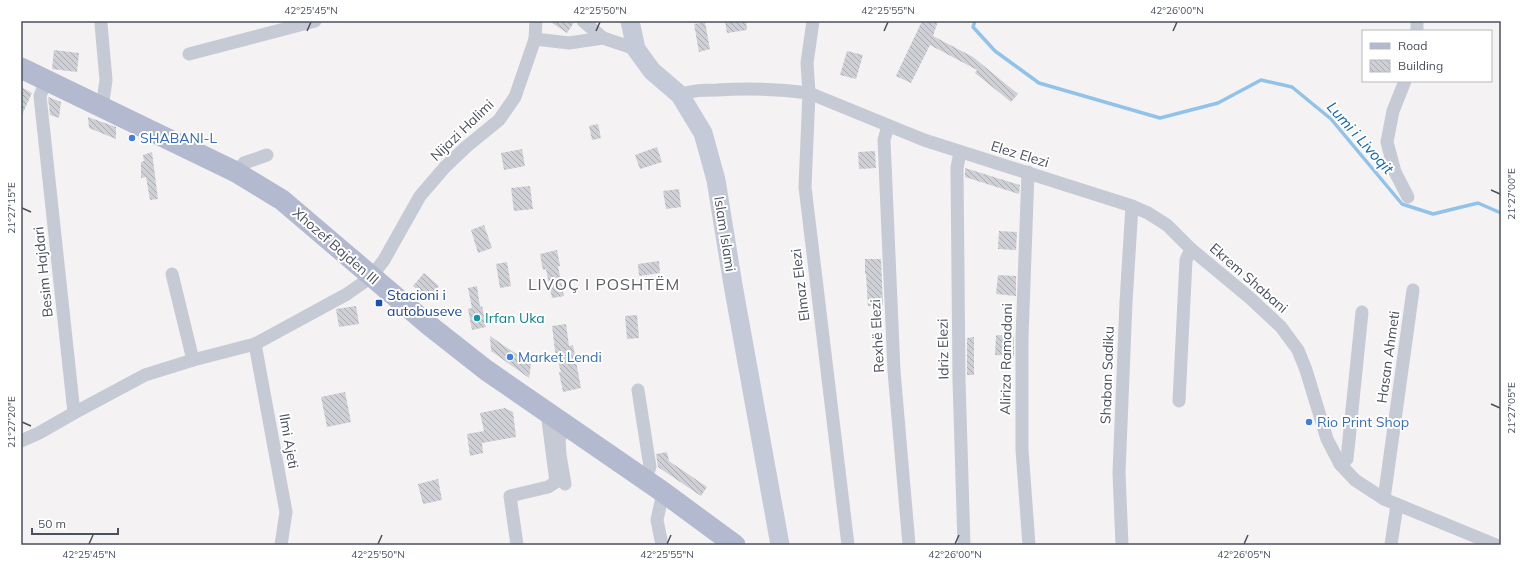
<svg xmlns="http://www.w3.org/2000/svg" width="1522" height="566" font-family="Mulish,sans-serif">
	<style>
		.lines { fill: none; stroke-linecap: round; stroke-linejoin: round }
		.stream { stroke: #91c3ea; stroke-width: 3.5 }
		.building { fill: url(#building-back-hatch) }
		.street { stroke: #c6cad5; stroke-width: 13 }
		.secondary { stroke: #c5cad9; stroke-width: 19 }
		.primary { stroke: #b3bacf; stroke-width: 21 }
		.ticks { fill: none; stroke: #4a505f; stroke-width: 1.5 }
		.shop-dot { fill: #3f7fe0; stroke: #fff; stroke-width: 1.5 }
		.transit-dot { fill: #1a4fb4; stroke: #fff; stroke-width: 1.5 }
		.culture-dot { fill: #0f9aa8; stroke: #fff; stroke-width: 1.5 }
		.labels { text-anchor: middle; stroke-width: 4; stroke-linejoin: round; paint-order: stroke }
		.street-label { font-size: 14px; fill: #4a505f; stroke: #fff }
		.shop-label { font-size: 14px; fill: #366cbe; stroke: #fff; text-anchor: start }
		.transit-label { font-size: 14px; fill: #164399; stroke: #fff; text-anchor: start }
		.culture-label { font-size: 14px; fill: #0d838f; stroke: #fff; text-anchor: start }
		.water-label { font-size: 15px; font-style: italic; fill: #1167aa; stroke: #fff }
		.quarter-label { font-size: 16px; letter-spacing: 1px; fill: #5e6066; stroke: #fff }
		.neatline { fill: none; stroke: #4a505f; stroke-width: 1.5 }
		.ticks-label { font-size: 10px; text-anchor: middle; fill: #4a505f }
	</style>
	<defs>
		<pattern id="building-back-hatch" width="6" height="6" patternUnits="userSpaceOnUse"><rect width="6" height="6" fill="#cfd0d6"/><path d="M-1 5l2 2M0 0l6 6M5-1l2 2" fill="none" stroke="#aaabb1"/></pattern>
	</defs>
	<rect width="100%" height="100%" fill="#f4f2f2"/>
	<g class="lines">
		<path class="stream" d="M 975,21 L 973,27 L 995,51 L 1039,83 L 1160,118 L 1218,103 L 1261,80 L 1292,87 L 1331,119 L 1402,204 L 1433,214 L 1478,203 L 1501,213"/>
	</g>
	<g class="building">
		<path d="M 549,21 L 575,21 L 567,33 Z"/>
		<path d="M 725,21 L 746,21 L 747,30 L 727,33 Z"/>
		<path d="M 922,21 L 938,21 L 933,36 L 973,57 L 1018,94 L 1011,102 L 975,73 L 977,70 L 930,45 L 911,83 L 896,76 Z"/>
		<path d="M 705,22 L 710,49 L 699,52 L 694,24 Z"/>
		<path d="M 54,50 L 79,53 L 77,72 L 52,69 Z"/>
		<path d="M 847,51 L 863,55 L 856,79 L 840,75 Z"/>
		<path d="M 21,87 L 32,93 L 21,117 Z"/>
		<path d="M 48,97 L 61,102 L 59,118 L 50,115 Z"/>
		<path d="M 88,117 L 116,127 L 116,139 L 89,128 Z"/>
		<path d="M 598,124 L 601,138 L 592,140 L 589,126 Z"/>
		<path d="M 657,147 L 662,162 L 640,169 L 635,155 Z"/>
		<path d="M 522,149 L 525,166 L 504,170 L 501,153 Z"/>
		<path d="M 875,151 L 876,168 L 859,169 L 858,152 Z"/>
		<path d="M 152,152 L 158,199 L 150,200 L 146,177 L 141,178 L 141,162 L 144,161 L 143,155 Z"/>
		<path d="M 965,168 L 1020,185 L 1019,194 L 965,177 Z"/>
		<path d="M 530,186 L 533,209 L 514,211 L 511,188 Z"/>
		<path d="M 679,189 L 681,207 L 666,209 L 663,191 Z"/>
		<path d="M 484,225 L 492,248 L 478,253 L 471,230 Z"/>
		<path d="M 999,231 L 1017,232 L 1016,250 L 998,249 Z"/>
		<path d="M 557,250 L 560,266 L 558,266 L 564,296 L 552,298 L 546,269 L 543,270 L 540,254 Z"/>
		<path d="M 865,259 L 881,259 L 883,305 L 868,306 L 866,274 L 865,274 Z"/>
		<path d="M 659,261 L 660,273 L 639,276 L 638,264 Z"/>
		<path d="M 507,262 L 511,286 L 500,288 L 496,264 Z"/>
		<path d="M 424,273 L 439,286 L 428,299 L 413,286 Z"/>
		<path d="M 998,275 L 1016,276 L 1016,296 L 996,294 Z"/>
		<path d="M 477,286 L 480,307 L 482,306 L 486,327 L 472,330 L 468,309 L 472,308 L 468,288 Z"/>
		<path d="M 356,306 L 359,324 L 339,327 L 336,309 Z"/>
		<path d="M 637,315 L 639,338 L 627,339 L 625,316 Z"/>
		<path d="M 566,324 L 569,346 L 573,345 L 581,388 L 563,392 L 559,372 L 561,372 L 555,351 L 552,326 Z"/>
		<path d="M 996,335 L 1014,336 L 1014,356 L 995,355 Z"/>
		<path d="M 490,336 L 531,364 L 529,378 L 491,351 Z"/>
		<path d="M 974,337 L 974,375 L 967,375 L 967,338 Z"/>
		<path d="M 345,392 L 351,422 L 327,427 L 321,397 Z"/>
		<path d="M 505,408 L 513,412 L 516,437 L 482,443 L 483,453 L 470,456 L 467,434 L 484,431 L 480,413 Z"/>
		<path d="M 667,452 L 669,461 L 707,487 L 701,496 L 658,467 L 656,454 Z"/>
		<path d="M 438,479 L 442,500 L 423,504 L 418,484 Z"/>
	</g>
	<g class="lines">
		<g class="street">
			<path d="M 583,21 L 603,38"/>
			<path d="M 813,21 L 807,63 L 809,93 L 805,187 L 848,545"/>
			<path d="M 101,24 L 106,80 L 102,108"/>
			<path d="M 1417,31 L 1417,21"/>
			<path d="M 535,39 L 569,43 L 603,38 L 636,49"/>
			<path d="M 189,54 L 315,21"/>
			<path d="M 46,81 L 40,96 L 74,413"/>
			<path d="M 1405,81 L 1393,111 L 1387,142 L 1395,172 L 1408,197"/>
			<path d="M 680,95 C 692,90 704,90 717,90 C 747,88 778,89 809,93 L 924,140 L 1132,206 L 1148,213 L 1167,225 L 1191,249 L 1250,298 L 1281,327 L 1298,350 L 1306,370 L 1327,439 L 1340,464 L 1355,480 L 1384,499 L 1496,545"/>
			<path d="M 888,126 L 884,140 L 894,371 L 909,545"/>
			<path d="M 960,152 L 957,168 L 959,380 L 964,545"/>
			<path d="M 236,172 L 244,163 L 267,155"/>
			<path d="M 1028,172 L 1022,338 L 1022,450 L 1029,545"/>
			<path d="M 172,274 L 193,360"/>
			<path d="M 255,344 L 286,512 L 281,545"/>
			<path d="M 638,390 L 650,467 L 645,480"/>
			<path d="M 1179,401 L 1186,260 L 1191,249"/>
			<path d="M 21,441 L 39,433 L 74,413 L 145,375 L 193,360 L 255,344 L 347,294 L 371,277 L 384,260 L 420,196 L 445,167 L 466,147 L 499,120 L 515,97 L 535,39 L 536,21"/>
			<path d="M 1340,464 L 1347,459 L 1362,312"/>
			<path d="M 565,484 L 560,455 L 559,439 L 566,426"/>
			<path d="M 1384,499 L 1413,290"/>
			<path d="M 517,545 L 510,496 L 548,487 L 556,482 L 547,413"/>
			<path d="M 662,545 L 657,520 L 663,492"/>
			<path d="M 1122,545 L 1119,473 L 1126,302 L 1132,206"/>
			<path d="M 1391,545 L 1397,505"/>
		</g>
		<path class="secondary" d="M 630,21 L 636,49 L 652,71 L 680,95 L 703,133 L 716,180 L 733,285 L 780,545"/>
		<path class="primary" d="M 21,68 L 236,172 L 282,200 L 430,326 L 486,370 L 663,492 L 735,545"/>
	</g>
	<path class="ticks" d="M 307,31 L 311,22M 596,31 L 600,22M 884,31 L 888,22M 1173,31 L 1177,22M 1491,190 L 1500,194M 22,208 L 31,212M 1491,404 L 1500,408M 22,422 L 31,426M 89,544 L 93,535M 378,544 L 382,535M 667,544 L 671,535M 955,544 L 959,535M 1244,544 L 1248,535"/>
	<g class="shop-dot">
		<circle cx="132" cy="138" r="4"/>
		<circle cx="510" cy="357" r="4"/>
		<circle cx="1309" cy="422" r="4"/>
	</g>
	<rect class="transit-dot" x="375" y="299" width="8" height="8" rx="2"/>
	<circle class="culture-dot" cx="477" cy="318" r="4"/>
	<g class="labels">
		<g class="street-label">
			<text transform="translate(462 130) rotate(-44)" y="5">Nijazi Halimi</text>
			<text transform="translate(1020 154) rotate(17)" y="5">Elez Elezi</text>
			<text transform="translate(725 234) rotate(81)" y="5">Islam Islami</text>
			<text transform="translate(336 246) rotate(41)" y="5">Xhozef Bajden III</text>
			<text transform="translate(43 272) rotate(-96)" y="5">Besim Hajdari</text>
			<text transform="translate(1249 278) rotate(41)" y="5">Ekrem Shabani</text>
			<text transform="translate(800 285) rotate(-97)" y="5">Elmaz Elezi</text>
			<text transform="translate(877 336) rotate(-93)" y="5">Rexhë Elezi</text>
			<text transform="translate(943 349) rotate(-91)" y="5">Idriz Elezi</text>
			<text transform="translate(1388 357) rotate(-82)" y="5">Hasan Ahmeti</text>
			<text transform="translate(1006 359) rotate(-89)" y="5">Aliriza Ramadani</text>
			<text transform="translate(1107 375) rotate(-88)" y="5">Shaban Sadiku</text>
			<text transform="translate(289 441) rotate(80)" y="5">Ilmi Ajeti</text>
		</g>
		<g class="shop-label">
			<text x="140" y="143">SHABANI-L</text>
			<text x="518" y="362">Market Lendi</text>
			<text x="1317" y="427">Rio Print Shop</text>
		</g>
		<g class="transit-label">
			<text x="387" y="300">Stacioni i<tspan x="387" dy="16">autobuseve</tspan></text>
		</g>
		<g class="culture-label">
			<text x="485" y="323">Irfan Uka</text>
		</g>
		<g class="water-label">
			<text transform="translate(1360 138) rotate(48)" y="5">Lumi i Livoqit</text>
		</g>
		<g class="quarter-label">
			<text x="604" y="290">LIVOÇ I POSHTËM</text>
		</g>
	</g>
	<rect width="1522" height="566" fill="none" stroke="#ffffff" stroke-width="44"/>
	<rect x="1362" y="30" width="130" height="52" fill="#ffffff" stroke="#b7b9bf"/>
	<rect x="1370" y="43" width="20" height="6" fill="#b3bacf" stroke="#b7b9bf"/>
	<text x="1398" y="50" font-size="12" fill="#4a505f">Road</text>
	<rect x="1370" y="60" width="20" height="12" fill="url(#building-back-hatch)" stroke="#b7b9bf"/>
	<text x="1398" y="70" font-size="12" fill="#4a505f">Building</text>
	<path d="M32 528v6h86v-6" fill="none" stroke="#4a505f" stroke-width="2"/>
	<text x="38" y="528" font-size="12" fill="#4a505f" stroke="#ffffff" stroke-width="3" paint-order="stroke">50 m</text>
	<rect x="22" y="22" width="1478" height="522" class="neatline"/>
	<g class="ticks-label">
		<text x="311" y="14">42°25'45"N</text>
		<text x="600" y="14">42°25'50"N</text>
		<text x="888" y="14">42°25'55"N</text>
		<text x="1177" y="14">42°26'00"N</text>
		<text transform="translate(1511 194) rotate(-90)" y="4">21°27'00"E</text>
		<text transform="translate(11 208) rotate(-90)" y="4">21°27'15"E</text>
		<text transform="translate(1511 408) rotate(-90)" y="4">21°27'05"E</text>
		<text transform="translate(11 422) rotate(-90)" y="4">21°27'20"E</text>
		<text x="89" y="558">42°25'45"N</text>
		<text x="378" y="558">42°25'50"N</text>
		<text x="667" y="558">42°25'55"N</text>
		<text x="955" y="558">42°26'00"N</text>
		<text x="1244" y="558">42°26'05"N</text>
	</g>
</svg>
